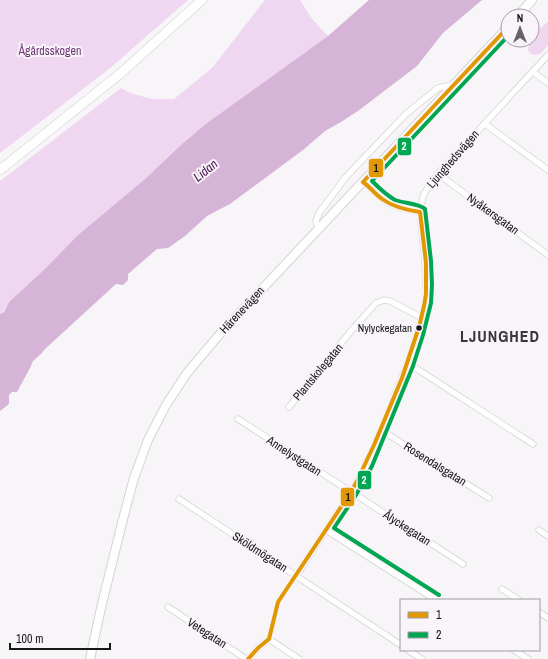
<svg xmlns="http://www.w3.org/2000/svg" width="548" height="659" font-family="'Archivo Narrow',sans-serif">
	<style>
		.green { fill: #efd6f1 }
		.water { fill: #d5b4d7 }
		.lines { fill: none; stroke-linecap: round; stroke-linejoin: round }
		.street-casing { stroke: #d5d3d5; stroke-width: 7 }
		.secondary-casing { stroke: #d5d3d5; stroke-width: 10 }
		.primary-casing { stroke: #d5d3d5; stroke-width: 10 }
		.street { stroke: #fefefe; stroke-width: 5.5 }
		.secondary { stroke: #fefefe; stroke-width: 8 }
		.primary { stroke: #fefefe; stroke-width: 9 }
		.bus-1-casing { stroke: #f8f4f9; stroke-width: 7 }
		.bus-2-casing { stroke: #f8f4f9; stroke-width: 7 }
		.bus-1 { stroke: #e19802; stroke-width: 4 }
		.bus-2 { stroke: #00a651; stroke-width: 4 }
		.bus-dot { fill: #181718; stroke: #f8f4f9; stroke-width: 1.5 }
		.labels { text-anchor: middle; stroke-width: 4; stroke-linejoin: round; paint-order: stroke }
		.bus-label { font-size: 11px; fill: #181718; stroke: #f8f4f9; text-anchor: end }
		.park-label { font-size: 12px; fill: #6f3774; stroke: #f8f4f9 }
		.street-label { font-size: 12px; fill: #181718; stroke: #f8f4f9 }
		.water-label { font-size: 13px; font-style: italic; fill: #4d1552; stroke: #f8f4f9 }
		.district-label { font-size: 16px; font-weight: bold; letter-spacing: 1px; fill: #393639; stroke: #f8f4f9 }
		.line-badge { stroke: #f8f4f9; stroke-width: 1.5 }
		.badge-label { font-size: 11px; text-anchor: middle; font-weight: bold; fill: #fff }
		.pale-badge-label { font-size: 11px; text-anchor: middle; font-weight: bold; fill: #111 }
	</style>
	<rect width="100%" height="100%" fill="#f7f5f8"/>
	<g class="green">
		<path d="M 0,0 L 188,0 L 109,69 L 0,153 Z"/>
		<path d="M 265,0 L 300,0 L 312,19 L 328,36 L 207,123 L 182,144 L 145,179 L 78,235 L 44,271 L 9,302 L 3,312 L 0,314 L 0,181 L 121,88 L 130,93 L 152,99 L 174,99 L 212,68 Z"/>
		<path d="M 548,22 L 548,45 C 542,52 540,57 531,54 L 528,50 C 530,40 539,28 548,22 Z"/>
	</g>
	<path class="water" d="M 369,0 L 482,0 L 443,33 L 417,66 L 358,111 L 341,122 L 325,131 L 303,150 L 230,204 L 207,216 L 185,236 L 168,248 L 157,249 L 128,274 L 128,280 L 123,285 L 116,284 L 45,349 L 41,354 L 33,361 L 30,368 L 17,392 L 12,392 L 9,395 L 9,404 L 0,411 L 0,314 L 4,312 L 9,302 L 44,270 L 78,235 L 145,179 L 182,144 L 207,123 L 328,36 Z"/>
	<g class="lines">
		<defs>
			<g id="street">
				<path d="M 533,72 L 548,83"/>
				<path d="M 485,124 L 548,170"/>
				<path d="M 438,174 L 548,255"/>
				<path d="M 363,182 C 371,188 377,196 385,201 C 395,208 408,210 420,212"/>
				<path d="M 318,229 L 316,221 L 319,213 L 345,178 L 362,160 L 406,114 L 438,88 L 453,85"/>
				<path d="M 407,364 L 414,367 L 533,444"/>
				<path d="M 289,407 L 351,331 L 376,303 L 384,300 L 390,301 L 422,318"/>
				<path d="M 238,419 L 463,564"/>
				<path d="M 381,430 L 489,498"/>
				<path d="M 179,499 L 401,645"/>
				<path d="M 326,530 L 436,600"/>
				<path d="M 539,530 L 548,536"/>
				<path d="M 296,576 L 351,492 L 361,474 L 381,430 L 407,364 L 422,318 L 426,294 L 425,262 L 420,212 L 423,196 L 427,189 L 438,174 L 548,55"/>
				<path d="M 502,589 L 519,600"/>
				<path d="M 168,607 L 246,659"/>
				<path d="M 539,612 L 548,618"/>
				<path d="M 408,650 L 422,659"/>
				<path d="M 514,650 L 528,659"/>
				<path d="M 248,659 L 258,648 L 269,639 L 299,659"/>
			</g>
			<g id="secondary">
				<path d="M 518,16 L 532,0"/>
				<path d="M 90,659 L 101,608 L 122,523 L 134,478 L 148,440 L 166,405 L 187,373 L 219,335 L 508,27"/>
			</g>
			<path id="primary" d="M 0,170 L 121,73 L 202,0"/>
		</defs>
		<use href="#street" class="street-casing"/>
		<use href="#secondary" class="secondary-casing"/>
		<use href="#primary" class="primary-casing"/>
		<use href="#street" class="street"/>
		<use href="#secondary" class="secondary"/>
		<use href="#primary" class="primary"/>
		<defs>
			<path id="bus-1" d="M 248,659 L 258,648 L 269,639 L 278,602 L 351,492 L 357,481 L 374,445 L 402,378 L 419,327 L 424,306 L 426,294 L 426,263 L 420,212 C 406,210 393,207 382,199 C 375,194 370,187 363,182 L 508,27"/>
			<path id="bus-2" d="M 439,595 L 334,528 L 356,495 L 372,466 L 413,366 L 423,335 L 431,303 L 432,285 L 431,261 L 425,209 C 420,204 403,203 395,200 C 386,195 379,188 372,181 L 508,36"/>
		</defs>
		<use href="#bus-1" class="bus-1-casing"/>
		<use href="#bus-2" class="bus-2-casing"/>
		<use href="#bus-1" class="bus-1"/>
		<use href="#bus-2" class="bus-2"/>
	</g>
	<circle class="bus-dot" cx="419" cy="328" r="3.5"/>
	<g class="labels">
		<g class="bus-label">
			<text x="412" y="332">Nylyckegatan</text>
		</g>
		<g class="park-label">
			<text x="50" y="55">Ågårdsskogen</text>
		</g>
		<g class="street-label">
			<text transform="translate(453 159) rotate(-49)" y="4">Ljunghedsvägen</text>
			<text transform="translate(493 214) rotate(36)" y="4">Nyåkersgatan</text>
			<text transform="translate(242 310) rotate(-47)" y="4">Härenevägen</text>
			<text transform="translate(318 372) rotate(-50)" y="4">Plantskolegatan</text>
			<text transform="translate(294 456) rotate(33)" y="4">Annelystgatan</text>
			<text transform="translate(435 464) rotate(32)" y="4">Rosendalsgatan</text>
			<text transform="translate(407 528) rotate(33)" y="4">Ålyckegatan</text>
			<text transform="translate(260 552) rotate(33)" y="4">Sköldmögatan</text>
			<text transform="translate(207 633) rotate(33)" y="4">Vetegatan</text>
		</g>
		<g class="water-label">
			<text transform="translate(205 170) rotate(-39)" y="5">Lidan</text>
		</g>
		<g class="district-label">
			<text x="500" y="342">LJUNGHED</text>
		</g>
	</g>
	<g class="line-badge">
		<rect x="397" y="137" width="15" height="19" rx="4" fill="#00a651"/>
		<rect x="368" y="158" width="16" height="20" rx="4" fill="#e19802"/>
		<rect x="357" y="470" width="15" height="20" rx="4" fill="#00a651"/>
		<rect x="340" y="487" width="15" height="20" rx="4" fill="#e19802"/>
	</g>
	<g class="badge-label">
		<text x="404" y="150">2</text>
		<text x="364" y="484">2</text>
	</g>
	<g class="pale-badge-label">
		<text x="376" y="172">1</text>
		<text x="348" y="501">1</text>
	</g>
	<rect x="400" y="599" width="140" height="52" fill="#f8f4f9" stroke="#9e9c9f"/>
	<rect x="408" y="612" width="20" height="6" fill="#e19802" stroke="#9e9c9f"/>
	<text x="436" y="619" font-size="12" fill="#181718">1</text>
	<rect x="408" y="632" width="20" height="6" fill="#00a651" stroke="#9e9c9f"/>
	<text x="436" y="639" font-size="12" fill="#181718">2</text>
	<g transform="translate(520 28)"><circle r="19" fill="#f8f4f9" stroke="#9e9c9f"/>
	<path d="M0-3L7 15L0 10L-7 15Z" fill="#666566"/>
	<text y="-6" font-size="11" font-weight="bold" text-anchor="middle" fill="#181718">N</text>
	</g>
	<path d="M10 643v6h100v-6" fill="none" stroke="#181718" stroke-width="2"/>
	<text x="16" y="643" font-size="12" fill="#181718" stroke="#f8f4f9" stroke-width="3" paint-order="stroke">100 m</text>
</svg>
